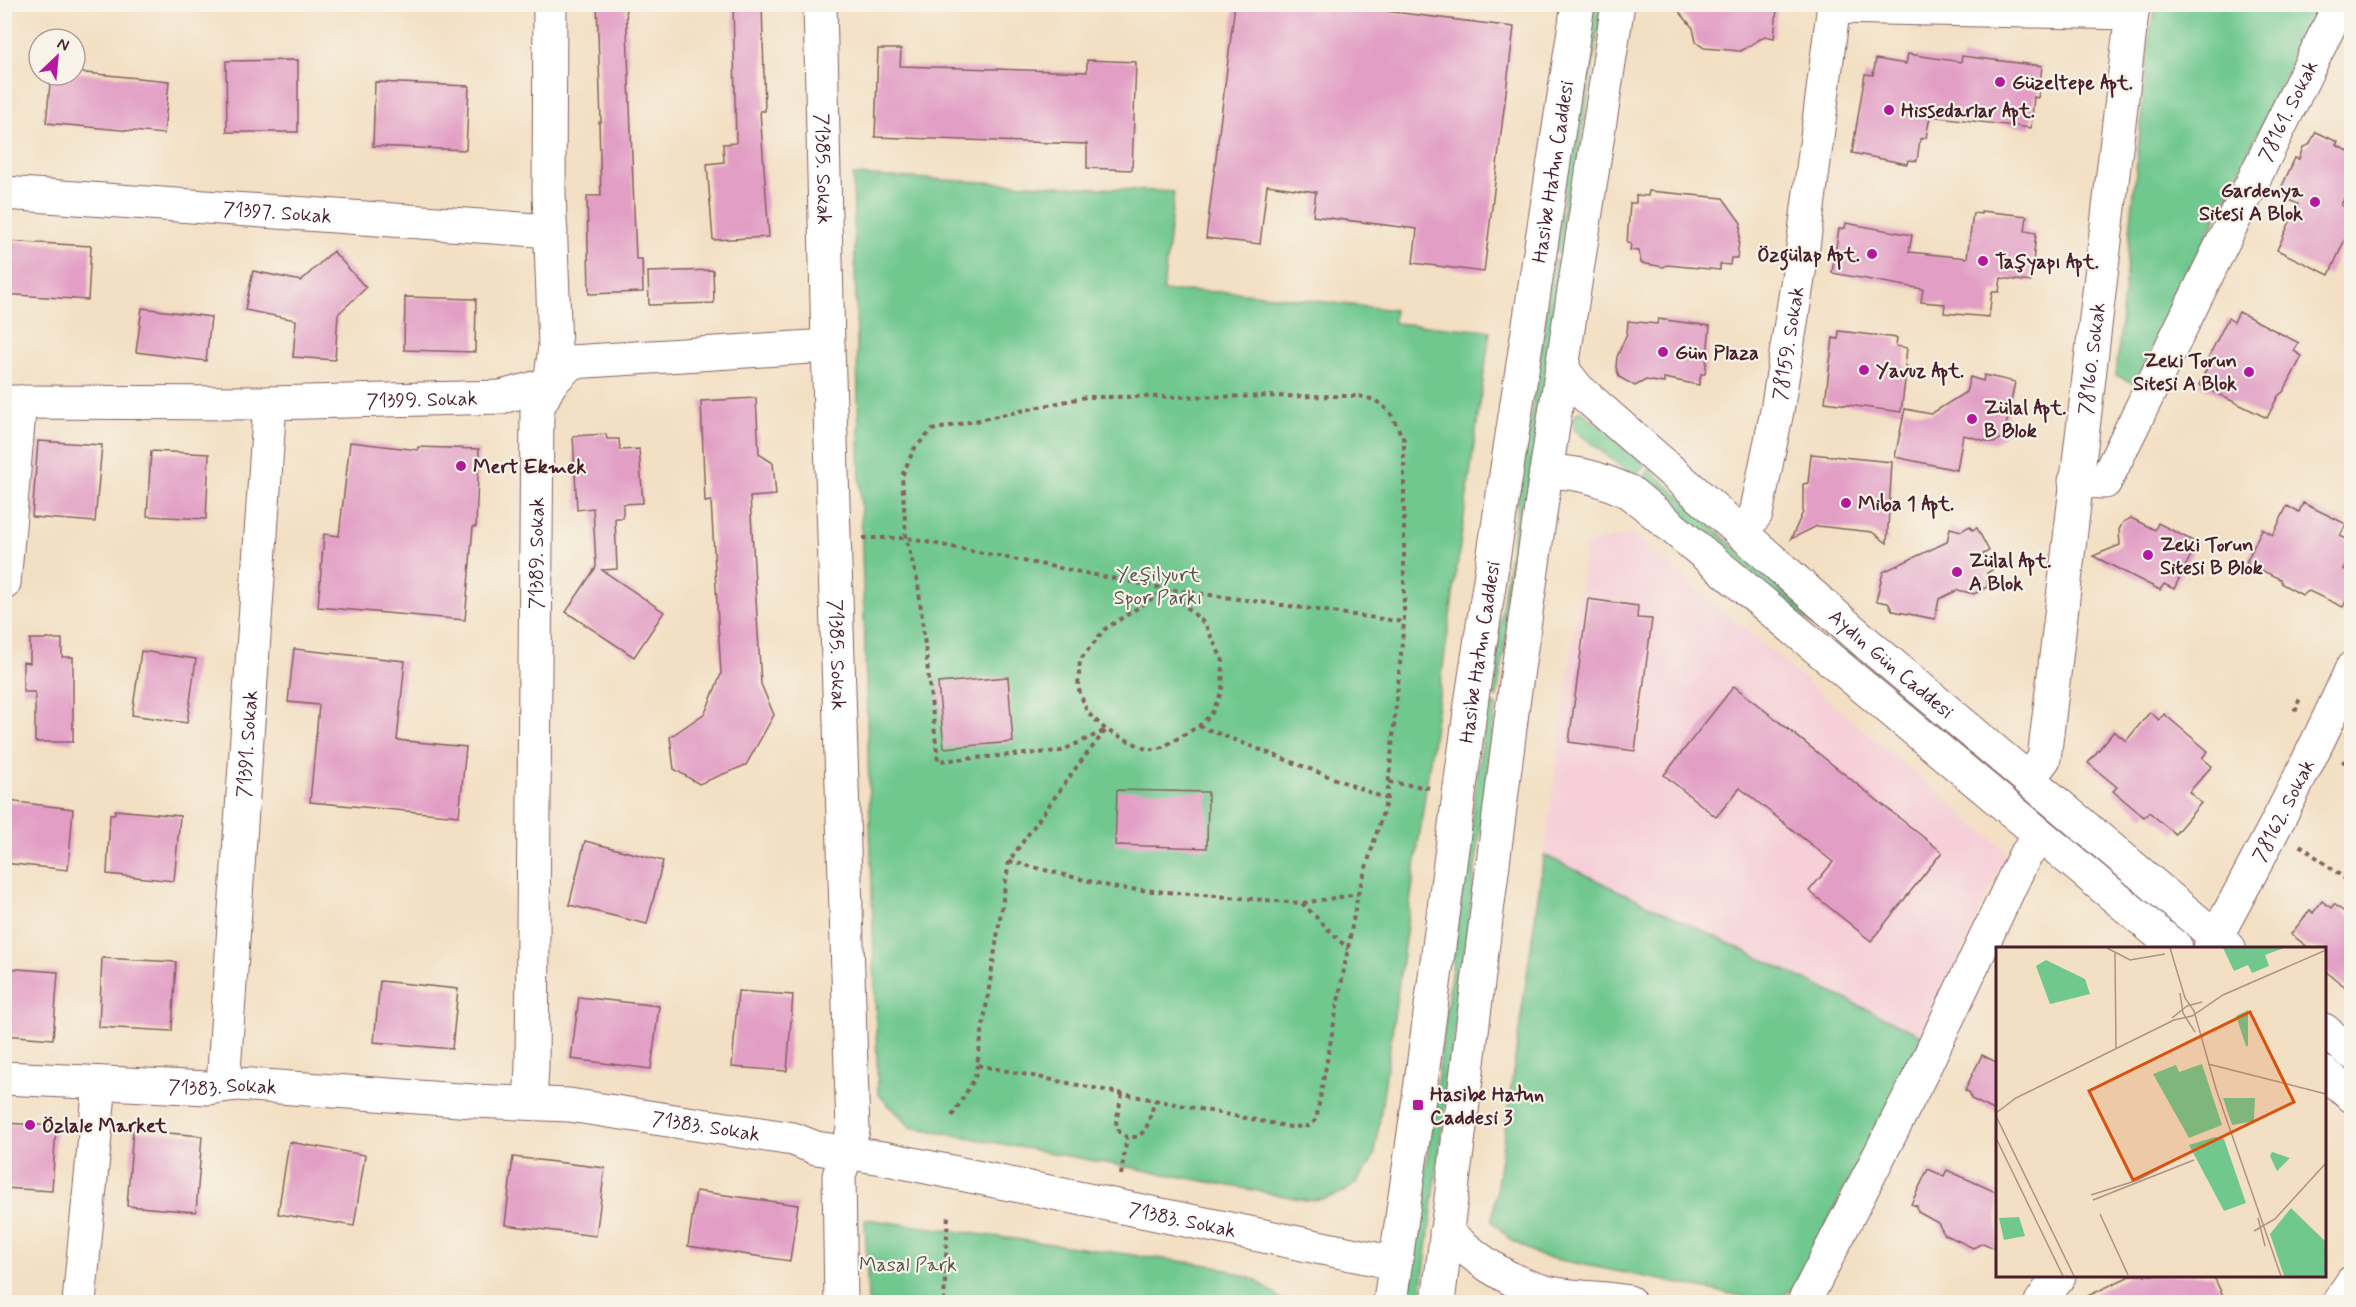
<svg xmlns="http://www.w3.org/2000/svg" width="2356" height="1307" font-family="Mynerve,sans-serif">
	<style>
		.built { fill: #f6cfd8 }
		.green { fill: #70c88f; stroke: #5d745d; stroke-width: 1.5 }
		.building { fill: #e29ec5 }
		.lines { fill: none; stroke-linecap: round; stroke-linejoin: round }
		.minor-casing { stroke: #856260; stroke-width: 35 }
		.major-casing { stroke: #856260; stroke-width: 35 }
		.path { stroke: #856260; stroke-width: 4; stroke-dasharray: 4.5 4.5; stroke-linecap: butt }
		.minor { stroke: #fff; stroke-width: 33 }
		.major { stroke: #fff; stroke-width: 33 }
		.poi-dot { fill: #b5179e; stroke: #f7f3e8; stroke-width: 2 }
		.labels { text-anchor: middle; stroke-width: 4.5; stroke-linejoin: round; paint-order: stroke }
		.poi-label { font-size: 20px; font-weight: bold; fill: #4a1f2b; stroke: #f7f3e8; text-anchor: start }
		.street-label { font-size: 20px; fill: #4a1f2b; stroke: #f7f3e8 }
		.park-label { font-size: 20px; fill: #555249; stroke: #f7f3e8 }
		.inset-road { fill: none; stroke: #af9286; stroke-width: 1.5 }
		.view { fill: #d8530f; fill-opacity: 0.15; stroke: #d8530f; stroke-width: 3 }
		.inset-edge { fill: none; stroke: #4a1f2b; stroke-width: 3 }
	</style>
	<rect width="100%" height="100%" fill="#f7f3e8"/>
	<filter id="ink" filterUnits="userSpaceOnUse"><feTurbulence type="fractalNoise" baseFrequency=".0167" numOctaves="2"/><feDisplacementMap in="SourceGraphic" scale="12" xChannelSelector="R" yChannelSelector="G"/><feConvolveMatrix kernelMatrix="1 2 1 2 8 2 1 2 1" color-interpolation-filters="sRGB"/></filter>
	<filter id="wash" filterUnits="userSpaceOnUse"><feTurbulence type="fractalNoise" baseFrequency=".008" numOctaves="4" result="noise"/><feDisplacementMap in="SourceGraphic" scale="24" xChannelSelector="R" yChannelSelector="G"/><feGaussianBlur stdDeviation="1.35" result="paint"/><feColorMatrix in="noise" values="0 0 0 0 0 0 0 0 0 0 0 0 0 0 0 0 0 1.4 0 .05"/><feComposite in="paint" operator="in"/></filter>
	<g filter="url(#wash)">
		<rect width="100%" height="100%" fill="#f3dfc3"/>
		<path class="built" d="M 1633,534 L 2007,852 L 1923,1036 L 1544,855 L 1586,545 Z"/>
		<g class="green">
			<path d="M 1594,5 L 1602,5 L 1564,254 L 1555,253 Z"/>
			<path d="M 2155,5 L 2320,5 L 2135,384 L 2116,375 L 2149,39 Z"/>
			<path d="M 853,175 L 1174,192 L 1163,291 L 1235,292 L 1394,310 L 1394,323 L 1490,331 L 1375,1153 C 1360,1186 1342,1200 1306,1200 L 911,1127 L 878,1094 L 860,480 Z"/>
			<path d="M 1554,260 L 1562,261 L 1497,697 L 1489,695 Z"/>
			<path d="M 1581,410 L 1645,464 L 1634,477 L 1575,430 C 1572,424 1573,413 1581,410 Z"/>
			<path d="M 1650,469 L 1809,616 L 1856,655 L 1853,659 L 1641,482 Z"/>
			<path d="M 1862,661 L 2067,832 L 2064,836 L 1859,665 Z"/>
			<path d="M 1487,703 L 1496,705 L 1422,1287 L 1420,1302 L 1408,1302 Z"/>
			<path d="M 1544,855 L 1923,1036 L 1793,1289 L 1772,1302 L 1540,1256 L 1511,1240 L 1492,1221 Z"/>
			<path d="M 865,1219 L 1216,1266 L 1255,1280 L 1285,1302 L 868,1302 Z"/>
		</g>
		<g id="blocks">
			<g class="building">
				<path d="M 597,4 L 626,4 L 636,259 L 642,259 L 643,292 L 589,294 L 587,196 L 601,196 L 599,122 L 601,122 Z"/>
				<path d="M 733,4 L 762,4 L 765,111 L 760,111 L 769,237 L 713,240 L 707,164 L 724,162 L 723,144 L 736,143 Z"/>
				<path d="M 1235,4 L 1329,4 L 1514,27 L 1484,272 L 1413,263 L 1417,229 L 1313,216 L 1316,192 L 1267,185 L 1260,244 L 1206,238 Z"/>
				<path d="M 1673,4 L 1769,4 L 1770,8 L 1777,9 L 1774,38 L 1765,36 L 1741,51 L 1704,48 L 1696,42 L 1693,28 Z"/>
				<path d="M 878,49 L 901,49 L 900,66 L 1087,72 L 1087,60 L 1136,62 L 1132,170 L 1087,168 L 1087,144 L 875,137 Z"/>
				<path d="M 1908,54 L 1961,62 L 1962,56 L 2042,66 L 2038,98 L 2034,97 L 2031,128 L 1930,116 L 1926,138 L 1920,139 L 1917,161 L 1908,160 L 1907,164 L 1852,153 L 1865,74 L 1873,75 L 1876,59 L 1906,64 Z"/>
				<path d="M 298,60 L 298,132 L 227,132 L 226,61 Z"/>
				<path d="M 75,72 L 169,81 L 164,134 L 46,123 L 51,75 L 75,75 Z"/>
				<path d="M 375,82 L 469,86 L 466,150 L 373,146 Z"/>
				<path d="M 2316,132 L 2338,142 L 2336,145 L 2352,153 L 2352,183 L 2341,205 L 2352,210 L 2352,242 L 2345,239 L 2329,275 L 2277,250 L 2298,204 L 2278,195 L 2295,158 L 2299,159 L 2303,147 L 2309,145 Z"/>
				<path d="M 1649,191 L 1723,198 L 1741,223 L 1737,258 L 1731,258 L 1730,265 L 1720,264 L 1720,270 L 1667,265 L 1664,267 L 1641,263 L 1639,251 L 1630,250 L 1631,244 L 1627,243 L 1630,203 L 1636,203 L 1636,195 L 1648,196 Z"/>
				<path d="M 1981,211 L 2027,216 L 2025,231 L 2036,233 L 2031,282 L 2001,278 L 1999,292 L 1992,292 L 1989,317 L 1944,313 L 1945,304 L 1921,302 L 1923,289 L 1832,273 L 1839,229 L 1845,228 L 1846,223 L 1912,235 L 1909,252 L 1967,258 L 1973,213 L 1981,214 Z"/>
				<path d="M 4,241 L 91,246 L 88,300 L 4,294 Z"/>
				<path d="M 333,251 L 366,288 L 338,314 L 335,360 L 293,357 L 296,320 L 245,310 L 253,271 L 301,281 Z"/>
				<path d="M 713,270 L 714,303 L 649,305 L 648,272 Z"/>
				<path d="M 405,297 L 476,299 L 475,352 L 404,350 Z"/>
				<path d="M 142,308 L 211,317 L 206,361 L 136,352 Z"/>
				<path d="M 2239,312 L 2299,343 L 2294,351 L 2302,356 L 2284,391 L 2278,396 L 2267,418 L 2199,385 L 2211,359 L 2208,358 L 2228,318 L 2234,322 Z"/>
				<path d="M 1658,319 L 1710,326 L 1705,374 L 1701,374 L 1699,385 L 1664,378 L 1664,383 L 1646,380 L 1635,386 L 1619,377 L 1616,367 L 1617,357 L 1627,333 L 1628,321 L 1657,324 Z"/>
				<path d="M 1839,331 L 1897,338 L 1896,346 L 1907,348 L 1905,366 L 1907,366 L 1901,412 L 1825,402 L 1833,338 L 1838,339 Z"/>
				<path d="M 1984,375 L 2015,382 L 2004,436 L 1994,443 L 1963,435 L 1957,470 L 1895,457 L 1905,409 L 1931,414 L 1966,392 L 1970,377 L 1983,381 Z"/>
				<path d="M 756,398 L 759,454 L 773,463 L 776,495 L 750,497 L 761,684 L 774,715 L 746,765 L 699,784 L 674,769 L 670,737 L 705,713 L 721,674 L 711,501 L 705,502 L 701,401 Z"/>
				<path d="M 606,434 L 607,439 L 619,439 L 620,450 L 639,449 L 643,503 L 623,504 L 623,518 L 615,518 L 617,569 L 602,570 L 664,612 L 634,657 L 566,612 L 596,567 L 593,508 L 577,510 L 573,436 Z"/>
				<path d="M 38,441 L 102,445 L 95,522 L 32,517 Z"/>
				<path d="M 350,442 L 418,450 L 418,447 L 479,449 L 476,527 L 473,527 L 465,620 L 318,607 L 324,534 L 339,536 Z"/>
				<path d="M 151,451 L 209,454 L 206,519 L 147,516 Z"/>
				<path d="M 1811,454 L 1892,462 L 1887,543 L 1872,532 L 1817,526 L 1791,539 L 1803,512 L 1803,484 L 1808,483 Z"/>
				<path d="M 2303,503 L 2346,524 L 2340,536 L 2352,541 L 2352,551 L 2343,569 L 2352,573 L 2352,588 L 2343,607 L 2309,591 L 2302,595 L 2282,584 L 2280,579 L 2246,563 L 2262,529 L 2273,535 L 2287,506 L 2299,512 Z"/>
				<path d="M 2131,518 L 2155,530 L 2158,523 L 2197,543 L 2174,589 L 2164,584 L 2160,590 L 2093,556 L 2120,545 L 2119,530 L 2123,522 Z"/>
				<path d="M 1970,526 L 1972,530 L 1977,528 L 1989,551 L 1983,554 L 1992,570 L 1987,573 L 1987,587 L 1974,594 L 1958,590 L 1939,599 L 1935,619 L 1893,611 L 1888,603 L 1876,601 L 1883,572 L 1947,542 L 1950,528 L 1961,531 Z"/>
				<path d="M 1588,599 L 1638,606 L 1637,618 L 1652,619 L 1635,751 L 1569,742 Z"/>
				<path d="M 30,639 L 62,639 L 62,657 L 73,657 L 73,742 L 35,742 L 35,692 L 23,692 L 23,662 L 30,663 Z"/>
				<path d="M 294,649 L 405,661 L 397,740 L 466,747 L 459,816 L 310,802 L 319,705 L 288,702 Z"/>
				<path d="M 141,651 L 196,659 L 187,723 L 132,715 Z"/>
				<path d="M 1008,677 L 1013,742 L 944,748 L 938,683 Z"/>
				<path d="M 1734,686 L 1942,852 L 1871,941 L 1809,891 L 1833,862 L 1740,788 L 1716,817 L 1664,775 Z"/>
				<path d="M 2150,712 L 2159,720 L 2164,714 L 2208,751 L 2202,758 L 2212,766 L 2189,792 L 2201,803 L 2175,834 L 2149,812 L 2144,817 L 2113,791 L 2117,787 L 2088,763 L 2114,731 L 2126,741 Z"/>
				<path d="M 1117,790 L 1208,792 L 1207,848 L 1115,845 Z"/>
				<path d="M 8,801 L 73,809 L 68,870 L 4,863 L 4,827 Z"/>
				<path d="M 115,810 L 180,816 L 174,881 L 107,874 L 110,814 L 115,814 Z"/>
				<path d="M 585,841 L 663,861 L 647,924 L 569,905 Z"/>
				<path d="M 2322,901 L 2331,908 L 2334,904 L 2352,918 L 2352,992 L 2325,971 L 2325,948 L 2309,948 L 2291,934 L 2310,910 L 2313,913 Z"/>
				<path d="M 102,958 L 176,962 L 172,1031 L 99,1027 Z"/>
				<path d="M 4,968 L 58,972 L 53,1039 L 4,1035 Z"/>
				<path d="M 380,981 L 458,989 L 452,1049 L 374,1042 Z"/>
				<path d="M 738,991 L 793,995 L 787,1071 L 732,1067 Z"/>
				<path d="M 579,997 L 659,1006 L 651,1069 L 571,1059 Z"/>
				<path d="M 1982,1055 L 1998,1063 L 1998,1112 L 1971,1099 L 1970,1093 L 1965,1090 Z"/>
				<path d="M 4,1123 L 56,1126 L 52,1191 L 4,1188 Z"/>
				<path d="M 133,1130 L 202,1136 L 196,1212 L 127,1206 Z"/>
				<path d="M 289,1142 L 365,1155 L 354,1226 L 278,1214 Z"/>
				<path d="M 513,1157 L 605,1168 L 596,1236 L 505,1225 Z"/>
				<path d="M 1928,1169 L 1944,1176 L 1947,1170 L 1998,1193 L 1998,1250 L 1983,1243 L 1973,1248 L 1944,1234 L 1938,1223 L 1918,1212 L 1917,1206 L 1911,1204 Z"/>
				<path d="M 696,1191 L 798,1205 L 790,1261 L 688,1246 Z"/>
				<path d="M 2132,1275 L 2213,1275 L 2226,1302 L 2075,1302 Z"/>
			</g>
		</g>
	</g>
	<g filter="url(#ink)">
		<use href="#blocks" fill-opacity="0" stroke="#856260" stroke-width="1.5"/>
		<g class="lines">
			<defs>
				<g id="minor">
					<path id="s1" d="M 820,4 L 828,346 L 853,1130 L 839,1176 L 841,1302"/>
					<path d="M 1834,7 L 2132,13"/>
					<path id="s2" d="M 4,193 L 551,231"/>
					<path id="s3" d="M 4,402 L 270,403 L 501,397 L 550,384 L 571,362 L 828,346"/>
					<path id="s4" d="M 2075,481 L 2105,482 L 2340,4"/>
					<path id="s5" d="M 1741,533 L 1756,514 L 1777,411 L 1803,247 L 1834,4"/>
					<path d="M 4,583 L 20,402"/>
					<path id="s6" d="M 2028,779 L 2044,759 L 2133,4"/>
					<path id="s7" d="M 2210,948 C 2260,856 2309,764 2352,668"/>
					<path id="s8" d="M 4,1078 L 208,1088 L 237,1084 L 473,1101 L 569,1105 L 793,1139 L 816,1148 L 883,1158 L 1395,1263"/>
					<path id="s9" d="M 223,1085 L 270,403"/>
					<path id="s10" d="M 530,1103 L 532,1066 L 537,409 L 550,384 L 555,347 L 549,193 L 550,4"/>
					<path d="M 1446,1232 C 1476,1258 1506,1282 1546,1292 C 1573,1298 1602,1297 1629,1302"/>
					<path d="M 79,1302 L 100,1083"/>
					<path d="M 1804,1302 L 1922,1072 L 2024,857 L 2041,836"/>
					<path d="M 2041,1302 L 2059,1276"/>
					<path d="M 2339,1302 L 2352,1282"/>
				</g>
				<g id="major">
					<path id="s11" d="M 1563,370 L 1578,389 L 1870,646 L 2229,948"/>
					<path d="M 1546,472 C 1579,471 1600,479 1630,492 L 2176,948"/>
					<path d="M 2324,1030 L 2352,1053"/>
					<path d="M 2324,1073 L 2352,1096"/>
					<path id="s12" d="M 1390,1302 L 1418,1105 L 1472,697 L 1578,4"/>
					<path d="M 1438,1302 L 1513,704 L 1546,472 L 1618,4"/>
				</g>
			</defs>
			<use href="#minor" class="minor-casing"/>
			<use href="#major" class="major-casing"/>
			<g class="path">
				<path d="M 1359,396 L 1375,400 L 1390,412 L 1404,440 L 1404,622 L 1387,799 L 1358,894 L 1316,1120 L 1309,1126 L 1291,1127 L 977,1065 L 1009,861 L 1078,765 L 1106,730 L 1061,751 L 938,761 L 918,583 L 906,538 L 902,476 L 914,449 L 932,430 L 1086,397 Z"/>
				<path d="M 863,538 L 906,538 L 1167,589 L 1404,622"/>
				<path d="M 1167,589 L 1205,624 L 1223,661 L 1222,691 L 1211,715 L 1199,726 L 1163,747 L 1148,750 L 1106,730 L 1087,712 L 1078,687 L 1080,660 L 1105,629 Z"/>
				<path d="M 2298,710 L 2295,709 L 2301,696"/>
				<path d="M 1199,726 L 1387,799"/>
				<path d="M 2342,761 L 2351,765"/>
				<path d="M 1389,782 L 1431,788"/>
				<path d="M 2300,845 L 2352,884"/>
				<path d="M 1009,861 L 1117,888 L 1302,903 L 1348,949"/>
				<path d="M 1303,903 L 1358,894"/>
				<path d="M 1122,1094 L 1116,1122 L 1119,1132 L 1127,1137 L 1138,1137 L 1146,1129 L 1155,1101"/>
				<path d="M 952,1116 L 975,1078 L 977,1065"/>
				<path d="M 1121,1175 L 1127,1137"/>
				<path d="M 944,1302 L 948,1214"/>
			</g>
			<use href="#minor" class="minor"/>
			<use href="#major" class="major"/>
		</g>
	</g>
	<g class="poi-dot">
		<circle cx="2000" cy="82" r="6"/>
		<circle cx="1889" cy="110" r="6"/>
		<circle cx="2315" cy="202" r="6"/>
		<circle cx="1872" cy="254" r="6"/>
		<circle cx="1983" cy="261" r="6"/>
		<circle cx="1663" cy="352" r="6"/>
		<circle cx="1864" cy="370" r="6"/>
		<circle cx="2249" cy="372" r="6"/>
		<circle cx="1972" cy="419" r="6"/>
		<circle cx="461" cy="466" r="6"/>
		<circle cx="1846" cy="503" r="6"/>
		<circle cx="2148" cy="555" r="6"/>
		<circle cx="1957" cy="572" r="6"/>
		<rect x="1412" y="1099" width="12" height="12" rx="3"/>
		<circle cx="30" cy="1125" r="6"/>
	</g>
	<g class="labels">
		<g class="poi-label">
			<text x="2012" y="89">Güzeltepe Apt.</text>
			<text x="1901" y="117">Hissedarlar Apt.</text>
			<text x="2303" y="197" text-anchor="end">Gardenya<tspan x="2303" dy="23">Sitesi A Blok</tspan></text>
			<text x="1860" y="261" text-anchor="end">Özgülap Apt.</text>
			<text x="1995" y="268">Taşyapı Apt.</text>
			<text x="1675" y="359">Gün Plaza</text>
			<text x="2237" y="367" text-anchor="end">Zeki Torun<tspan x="2237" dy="23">Sitesi A Blok</tspan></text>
			<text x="1876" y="377">Yavuz Apt.</text>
			<text x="1984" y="414">Zülal Apt.<tspan x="1984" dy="23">B Blok</tspan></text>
			<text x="473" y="473">Mert Ekmek</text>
			<text x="1858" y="510">Miba 1 Apt.</text>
			<text x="2160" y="551">Zeki Torun<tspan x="2160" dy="23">Sitesi B Blok</tspan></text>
			<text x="1969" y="567">Zülal Apt.<tspan x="1969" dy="23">A Blok</tspan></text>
			<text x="1430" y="1101">Hasibe Hatun<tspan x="1430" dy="23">Caddesi 3</tspan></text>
			<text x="42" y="1132">Özlale Market</text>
		</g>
		<g class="street-label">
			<text dy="7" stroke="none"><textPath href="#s4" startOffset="444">78161. Sokak</textPath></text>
			<text dy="7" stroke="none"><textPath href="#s1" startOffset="165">71385. Sokak</textPath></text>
			<text dy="7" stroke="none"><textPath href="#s12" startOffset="1142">Hasibe Hatun Caddesi</textPath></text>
			<text dy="7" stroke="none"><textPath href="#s2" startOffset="274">71397. Sokak</textPath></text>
			<text dy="7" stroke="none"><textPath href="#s5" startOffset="198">78159. Sokak</textPath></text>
			<text dy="7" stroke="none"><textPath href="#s6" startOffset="429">78160. Sokak</textPath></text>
			<text dy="7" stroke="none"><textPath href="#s3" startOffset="418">71399. Sokak</textPath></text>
			<text dy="7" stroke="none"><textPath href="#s10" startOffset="550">71389. Sokak</textPath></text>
			<text dy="7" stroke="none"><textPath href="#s12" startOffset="656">Hasibe Hatun Caddesi</textPath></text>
			<text dy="7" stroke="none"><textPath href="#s1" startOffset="651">71385. Sokak</textPath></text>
			<text dy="7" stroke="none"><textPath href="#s11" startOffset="441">Aydın Gün Caddesi</textPath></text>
			<text dy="7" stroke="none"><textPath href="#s9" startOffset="342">71391. Sokak</textPath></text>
			<text dy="7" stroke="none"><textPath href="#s7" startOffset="156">78162. Sokak</textPath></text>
			<text dy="7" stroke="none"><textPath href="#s8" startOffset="219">71383. Sokak</textPath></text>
			<text dy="7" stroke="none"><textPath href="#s8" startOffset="705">71383. Sokak</textPath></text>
			<text dy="7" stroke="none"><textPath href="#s8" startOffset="1191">71383. Sokak</textPath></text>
		</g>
		<g class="park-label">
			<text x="1158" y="581">Yeşilyurt<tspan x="1158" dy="23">Spor Parkı</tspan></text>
			<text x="908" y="1271">Masal Park</text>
		</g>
	</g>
	<g transform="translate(1996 947)">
		<rect width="330" height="330" fill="#f3dfc3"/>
		<path d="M 227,1 L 288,1 L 269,8 L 273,19 L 256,26 L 252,18 L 238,24 ZM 50,13 L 89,32 L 94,47 L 54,57 L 40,19 ZM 252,63 L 252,99 L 250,99 L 240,69 ZM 206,117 L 226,178 L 193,191 L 157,127 L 180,118 L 183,125 ZM 227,151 L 259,151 L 258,174 L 236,178 ZM 219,190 L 228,192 L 250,256 L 228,264 L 193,198 ZM 276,205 L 294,211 L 281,224 L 274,209 ZM 295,261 L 330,295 L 330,329 L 288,329 L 274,287 ZM 23,270 L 29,289 L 8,293 L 3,271 Z" fill="#70c88f"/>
		<path class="inset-road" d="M 111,1 L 134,13 L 169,7M 174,1 L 189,51 L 198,64 L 220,142 L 285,329M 119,6 L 120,102M 184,46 L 187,66 L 199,85M 176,71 L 191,59 L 206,55M 212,117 L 330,147M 0,166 L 20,151 L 178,73 L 196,69 L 227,48 L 330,3M 0,169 L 78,329M 0,191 L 67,329M 95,248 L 142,233 L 194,205M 97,253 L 198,213M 104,267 L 132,328M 262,271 L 269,299M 258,284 L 279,272 L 330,216"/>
		<path class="view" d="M 254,65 L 298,155 L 137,233 L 93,144 Z"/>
		<rect width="330" height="330" class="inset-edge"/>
	</g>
	<rect width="2356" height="1307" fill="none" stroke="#f7f3e8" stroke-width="24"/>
	<g transform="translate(57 57) rotate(26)"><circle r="28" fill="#f7f3e8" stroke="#b29e9c" stroke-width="1.5"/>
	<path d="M0-4.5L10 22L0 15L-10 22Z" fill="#b5179e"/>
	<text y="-9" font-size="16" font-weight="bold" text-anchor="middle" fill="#4a1f2b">N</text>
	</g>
</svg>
